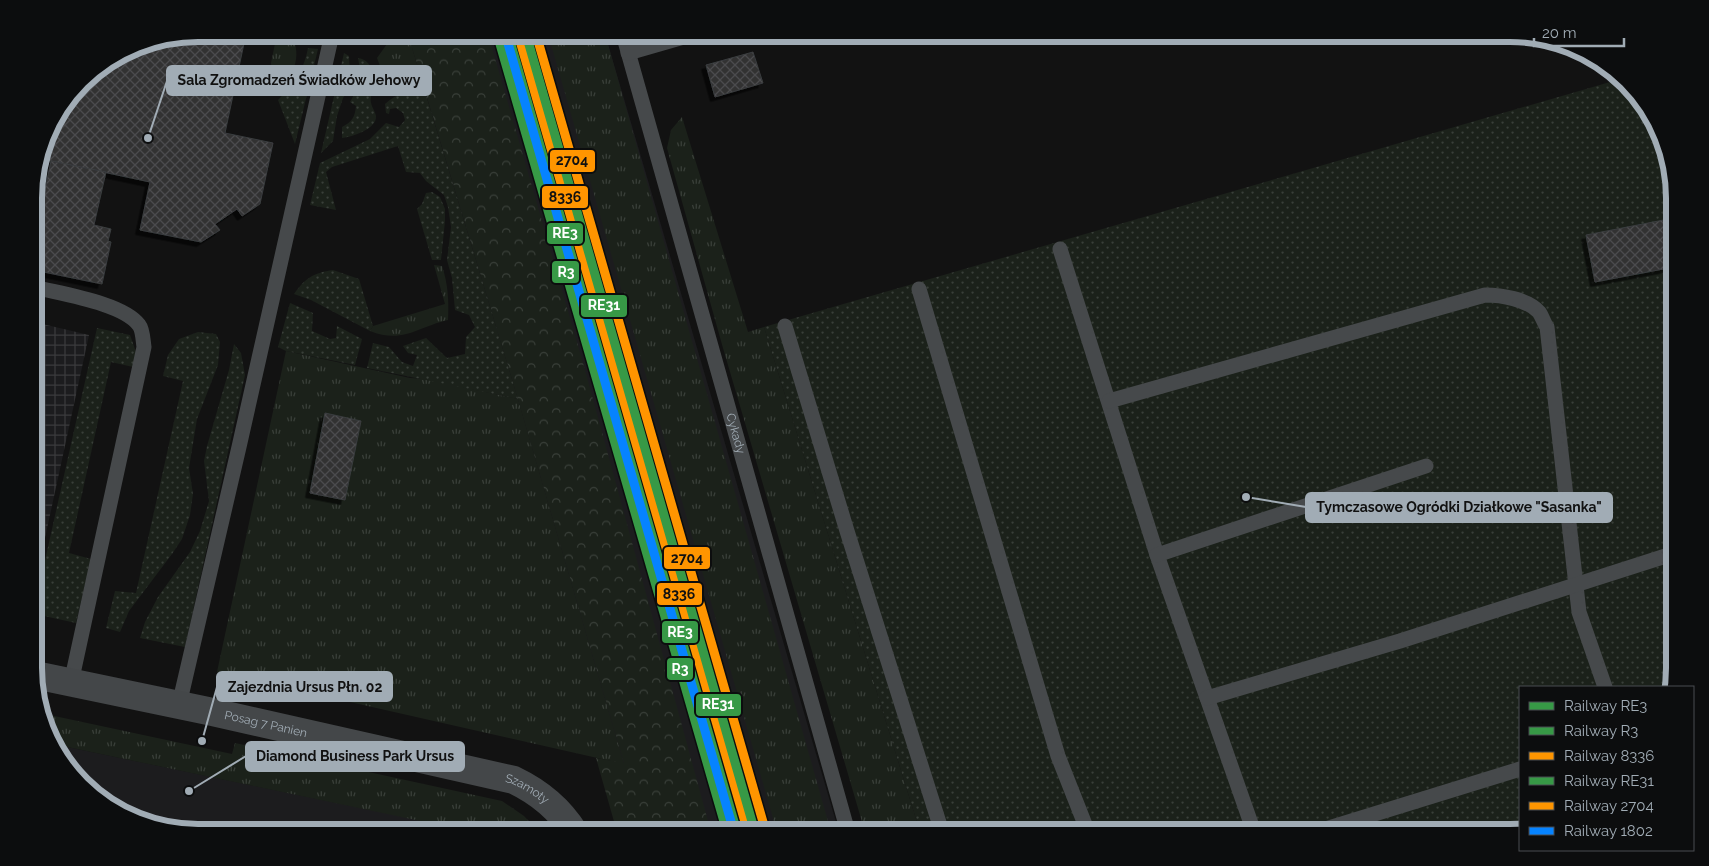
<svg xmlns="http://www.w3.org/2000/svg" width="1709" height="866" font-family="Raleway,sans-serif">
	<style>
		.built { fill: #1c1c1e }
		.industrial { fill: url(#industrial-grid) }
		.grass { fill: url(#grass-tufts) }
		.forest { fill: url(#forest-crowns) }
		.garden { fill: url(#garden-dots) }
		.building { fill: url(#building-cross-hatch); stroke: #3a3d3f; filter: url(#shadow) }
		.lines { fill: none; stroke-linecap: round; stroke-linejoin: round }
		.lane { stroke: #46494b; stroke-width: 15 }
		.secondary { stroke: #444749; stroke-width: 28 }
		.rail-1-casing { stroke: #0c0d0e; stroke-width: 12 }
		.rail-2-casing { stroke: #0c0d0e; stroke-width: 12 }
		.rail-3-casing { stroke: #0c0d0e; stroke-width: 12 }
		.rail-4-casing { stroke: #0c0d0e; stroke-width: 12 }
		.rail-5-casing { stroke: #0c0d0e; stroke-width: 12 }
		.rail-6-casing { stroke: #0c0d0e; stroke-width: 12 }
		.rail-1 { stroke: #379946; stroke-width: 9 }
		.rail-2 { stroke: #379946; stroke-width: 9 }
		.rail-3 { stroke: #ff9500; stroke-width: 9 }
		.rail-4 { stroke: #379946; stroke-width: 9 }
		.rail-5 { stroke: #ff9500; stroke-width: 9 }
		.rail-6 { stroke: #0683ff; stroke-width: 9 }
		.labels { text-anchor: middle; stroke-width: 4; stroke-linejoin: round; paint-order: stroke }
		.street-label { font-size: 12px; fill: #a1acb5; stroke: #0c0d0e }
		.rim { fill: none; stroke: #a1acb5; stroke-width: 6 }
		.leader { fill: none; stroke: #a1acb5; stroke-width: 2 }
		.callout-dot { fill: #a1acb5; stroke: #0c0d0e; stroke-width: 2 }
		.callout { fill: #a1acb5; stroke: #a1acb5; stroke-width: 2 }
		.callout-label { font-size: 14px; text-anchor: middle; font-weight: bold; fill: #111 }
		.line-badge { stroke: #0c0d0e; stroke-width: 2 }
		.badge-label { font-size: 14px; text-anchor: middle; font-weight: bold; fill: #fff }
		.pale-badge-label { font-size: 14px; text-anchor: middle; font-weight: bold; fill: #111 }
	</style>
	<defs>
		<pattern id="industrial-grid" width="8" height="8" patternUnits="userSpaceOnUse" patternTransform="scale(1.25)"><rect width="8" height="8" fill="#1c1c1e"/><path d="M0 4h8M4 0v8" fill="none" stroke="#3a3a3c"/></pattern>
		<pattern id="grass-tufts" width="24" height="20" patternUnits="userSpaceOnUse" patternTransform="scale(1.25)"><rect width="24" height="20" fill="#1b211a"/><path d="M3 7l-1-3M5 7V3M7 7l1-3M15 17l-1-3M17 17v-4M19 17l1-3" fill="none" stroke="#393f39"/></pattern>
		<pattern id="forest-crowns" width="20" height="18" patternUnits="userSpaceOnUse" patternTransform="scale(1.25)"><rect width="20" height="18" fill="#1b211a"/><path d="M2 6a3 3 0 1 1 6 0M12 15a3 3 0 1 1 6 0" fill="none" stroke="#393f39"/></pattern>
		<pattern id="garden-dots" width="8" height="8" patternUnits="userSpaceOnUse" patternTransform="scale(1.25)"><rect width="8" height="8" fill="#1b211a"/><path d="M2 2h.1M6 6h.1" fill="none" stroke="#393f39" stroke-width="1.8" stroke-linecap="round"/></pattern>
		<pattern id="building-cross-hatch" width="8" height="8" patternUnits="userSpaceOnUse" patternTransform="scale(1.25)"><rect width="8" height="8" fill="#313133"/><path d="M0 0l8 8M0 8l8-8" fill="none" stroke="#4c4c4e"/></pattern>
		<filter id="shadow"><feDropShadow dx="-4.5" dy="4.5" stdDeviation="0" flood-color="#0009"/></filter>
	</defs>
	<rect width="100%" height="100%" fill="#121212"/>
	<g class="built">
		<path d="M 408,34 L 605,34 L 839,832 L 643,832 L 518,399 Z"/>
		<path d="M 58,745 L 472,831 L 473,832 L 199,832 L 126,815 L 68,767 Z"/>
	</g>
	<path class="industrial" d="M 34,322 L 89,335 L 35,584 Z"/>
	<g class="grass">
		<path d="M 277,34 L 292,34 C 302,60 294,74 275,92 L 271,63 Z"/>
		<path d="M 383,34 L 408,34 L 424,88 L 403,92 L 407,85 L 406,73 L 399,65 L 394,65 L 382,71 L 377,58 L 387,44 L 389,38 Z"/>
		<path d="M 548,34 L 605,34 L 831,832 L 777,832 Z"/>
		<path d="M 682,117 L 748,332 L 764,327 L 920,832 L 865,832 L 723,348 L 667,148 L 671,130 Z"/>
		<path d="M 434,265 L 442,266 C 448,284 449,301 448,320 C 417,327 403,344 370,331 L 373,326 L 445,304 Z"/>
		<path d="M 286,351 L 410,378 L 425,379 L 518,399 L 624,764 L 217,672 Z"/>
		<path d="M 45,714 L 232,754 L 235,743 L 502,801 L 524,816 L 539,832 L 473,832 L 58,745 Z"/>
	</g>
	<path class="forest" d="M 408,34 L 488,34 L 585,370 L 711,832 L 617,832 L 596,758 L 624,763 L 518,399 Z"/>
	<g class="garden">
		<path d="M 308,48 L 318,49 L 295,144 L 278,100 C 294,84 304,70 308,48 Z"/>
		<path d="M 344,53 L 349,56 L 350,75 L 353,77 L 351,87 L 343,98 L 337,116 L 333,141 L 321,153 Z"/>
		<path d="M 358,58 C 377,61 373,84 371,97 C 369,104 375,110 376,116 C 377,129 352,137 342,138 L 342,127 C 352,122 355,117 356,106 L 350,102 L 362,80 Z"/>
		<path d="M 1617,80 L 1641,101 L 1669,195 L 1674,194 L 1675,668 L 1671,687 L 1520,687 L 1520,832 L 920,832 L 764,327 Z"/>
		<path d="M 424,88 L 518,399 L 367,368 L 373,343 L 389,347 L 402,362 L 413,366 L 417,355 L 408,353 L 403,346 L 426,338 L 447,358 L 465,354 L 466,337 L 475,327 L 469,315 L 455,310 L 452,278 L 447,260 L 451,227 L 448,207 L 444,195 L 426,181 L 420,173 L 406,172 L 398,146 L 332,167 L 326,172 L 336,210 L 310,205 L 320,163 L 370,139 L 386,123 L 399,127 L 405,120 L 403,113 L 396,108 L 390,109 L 389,114 L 386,113 L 385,104 C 397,93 408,91 424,88 Z"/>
		<path d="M 432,192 L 440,197 L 445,209 L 445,221 L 441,260 L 432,260 L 417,209 L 422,204 L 426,193 Z"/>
		<path d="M 333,270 L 359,279 L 373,326 L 370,331 L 311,300 L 294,294 C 306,277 314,273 333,270 Z"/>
		<path d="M 290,303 L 313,313 L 312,331 L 330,339 L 336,338 L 337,326 L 362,339 L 355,365 L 286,351 L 278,347 Z"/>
		<path d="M 97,328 L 130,335 L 136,352 L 133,367 L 111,362 L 69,553 L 91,559 L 76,623 L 35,614 L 35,605 Z"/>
		<path d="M 198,332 L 216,334 L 220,342 L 218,365 L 197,419 L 189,468 L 193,494 L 190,515 L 182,539 L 172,554 L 129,611 L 120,632 L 106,628 L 115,591 L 136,593 L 183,381 L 163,376 L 168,355 L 179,339 Z"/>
		<path d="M 234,344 L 241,353 L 245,375 L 185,647 L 140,638 L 145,622 L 158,597 L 190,552 L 200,531 L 209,501 L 204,461 L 207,446 L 229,370 Z"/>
	</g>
	<g class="building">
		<path d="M 199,34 L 246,34 L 225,133 L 273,143 L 260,204 L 242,216 L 237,209 L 215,224 L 220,230 L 201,242 L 140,230 L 150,182 L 42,159 L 51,125 L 90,75 L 136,46 Z"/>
		<path d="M 753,52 L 763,83 L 715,97 L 706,65 Z"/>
		<path d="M 51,161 L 106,172 L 94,225 L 111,229 L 108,241 L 111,242 L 102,284 L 34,270 L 34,213 L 40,214 Z"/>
		<path d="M 1674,218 L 1674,267 L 1595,282 L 1586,235 Z"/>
		<path d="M 325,413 L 361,421 L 345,500 L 310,493 Z"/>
	</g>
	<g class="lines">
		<g class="lane">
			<path id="s1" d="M 623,34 L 848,832"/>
			<path d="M 628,53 L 694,34"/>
			<path d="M 1060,249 L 1157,555 L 1254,832"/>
			<path d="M 34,287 C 61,294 123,303 139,325 C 143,330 143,341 144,347 L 71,683"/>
			<path d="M 919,289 L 1058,756 L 1088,832"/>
			<path d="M 785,326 L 847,531 L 942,832"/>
			<path d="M 1109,401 L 1485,295 C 1501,295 1527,299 1539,312 C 1542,316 1544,323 1547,327 L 1579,612 L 1605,687"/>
			<path d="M 1157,555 L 1426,466"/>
			<path d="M 1207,698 L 1400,641 L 1675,553"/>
			<path d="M 179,705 L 239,447 L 332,34"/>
			<path d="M 1316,832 L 1520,769"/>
		</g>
		<path class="secondary" id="s2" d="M 35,675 L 208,711 L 514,780 C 539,792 559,808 574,832"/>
		<defs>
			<path id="rail-1" d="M 508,34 L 737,832"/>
			<path id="rail-2" d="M 498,37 L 727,832"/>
			<path id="rail-3" d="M 518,34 L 747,829"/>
			<path id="rail-4" d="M 526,34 L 755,832"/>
			<path id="rail-5" d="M 536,34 L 765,829"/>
			<path id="rail-6" d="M 507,40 L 734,832"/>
		</defs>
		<use href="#rail-1" class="rail-1-casing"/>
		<use href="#rail-2" class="rail-2-casing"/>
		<use href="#rail-3" class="rail-3-casing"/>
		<use href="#rail-4" class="rail-4-casing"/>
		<use href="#rail-5" class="rail-5-casing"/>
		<use href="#rail-6" class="rail-6-casing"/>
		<use href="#rail-1" class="rail-1"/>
		<use href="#rail-2" class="rail-2"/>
		<use href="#rail-3" class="rail-3"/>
		<use href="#rail-4" class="rail-4"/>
		<use href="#rail-5" class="rail-5"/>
		<use href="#rail-6" class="rail-6"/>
	</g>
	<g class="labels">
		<g class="street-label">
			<text dy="4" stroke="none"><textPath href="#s1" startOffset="415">Cykady</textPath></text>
			<text dy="4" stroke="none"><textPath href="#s2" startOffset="236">Posag 7 Panien</textPath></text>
			<text dy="4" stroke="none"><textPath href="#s2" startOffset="506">Szamoty</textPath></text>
		</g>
	</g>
	<path d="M0 0H1709V866H0ZM198 42H1510A156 156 0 0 1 1666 198V668A156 156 0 0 1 1510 824H198A156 156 0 0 1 42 668V198A156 156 0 0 1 198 42Z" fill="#0c0d0e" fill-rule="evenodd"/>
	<path class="rim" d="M198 42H1510A156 156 0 0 1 1666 198V668A156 156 0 0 1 1510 824H198A156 156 0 0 1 42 668V198A156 156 0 0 1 198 42Z"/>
	<path class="leader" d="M148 138L167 81M1246 497L1306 507M202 741L217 687M189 791L246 756"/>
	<g class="callout-dot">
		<circle cx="148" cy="138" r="5"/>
		<circle cx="1246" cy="497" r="5"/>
		<circle cx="202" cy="741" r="5"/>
		<circle cx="189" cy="791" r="5"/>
	</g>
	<g class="callout">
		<rect x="167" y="66" width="264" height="29" rx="5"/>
		<rect x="1306" y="493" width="306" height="29" rx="5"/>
		<rect x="217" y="672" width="175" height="29" rx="5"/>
		<rect x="246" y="742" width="218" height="29" rx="5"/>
	</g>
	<g class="callout-label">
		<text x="299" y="85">Sala Zgromadzeń Świadków Jehowy</text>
		<text x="1459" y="512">Tymczasowe Ogródki Działkowe "Sasanka"</text>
		<text x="305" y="692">Zajezdnia Ursus Płn. 02</text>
		<text x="355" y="761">Diamond Business Park Ursus</text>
	</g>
	<g class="line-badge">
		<rect x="549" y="149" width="47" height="24" rx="5" fill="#ff9500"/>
		<rect x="541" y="185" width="48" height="24" rx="5" fill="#ff9500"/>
		<rect x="546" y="222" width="38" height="23" rx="5" fill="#379946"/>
		<rect x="551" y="260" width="29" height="24" rx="5" fill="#379946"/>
		<rect x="580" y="294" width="48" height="24" rx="5" fill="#379946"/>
		<rect x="663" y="546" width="48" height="24" rx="5" fill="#ff9500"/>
		<rect x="656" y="582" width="47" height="24" rx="5" fill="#ff9500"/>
		<rect x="661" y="620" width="38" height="24" rx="5" fill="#379946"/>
		<rect x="666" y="657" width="28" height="24" rx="5" fill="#379946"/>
		<rect x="695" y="693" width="47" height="24" rx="5" fill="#379946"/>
	</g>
	<g class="badge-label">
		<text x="565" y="238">RE3</text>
		<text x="566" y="277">R3</text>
		<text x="604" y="310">RE31</text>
		<text x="680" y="637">RE3</text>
		<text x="680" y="674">R3</text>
		<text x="718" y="709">RE31</text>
	</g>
	<g class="pale-badge-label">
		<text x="572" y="165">2704</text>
		<text x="565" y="202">8336</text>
		<text x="687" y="563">2704</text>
		<text x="679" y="599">8336</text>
	</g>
	<rect x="1519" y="686" width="175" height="165" fill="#0c0d0e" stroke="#484d51"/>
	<rect x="1529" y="702" width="25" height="8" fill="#379946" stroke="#484d51"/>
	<text x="1564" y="711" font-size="15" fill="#a1acb5">Railway RE3</text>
	<rect x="1529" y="727" width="25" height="8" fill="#379946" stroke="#484d51"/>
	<text x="1564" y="736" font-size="15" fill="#a1acb5">Railway R3</text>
	<rect x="1529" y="752" width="25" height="8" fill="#ff9500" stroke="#484d51"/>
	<text x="1564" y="761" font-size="15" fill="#a1acb5">Railway 8336</text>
	<rect x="1529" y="777" width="25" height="8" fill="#379946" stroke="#484d51"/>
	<text x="1564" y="786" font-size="15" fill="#a1acb5">Railway RE31</text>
	<rect x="1529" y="802" width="25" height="8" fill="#ff9500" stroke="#484d51"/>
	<text x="1564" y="811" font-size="15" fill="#a1acb5">Railway 2704</text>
	<rect x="1529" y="827" width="25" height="8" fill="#0683ff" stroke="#484d51"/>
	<text x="1564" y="836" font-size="15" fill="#a1acb5">Railway 1802</text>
	<path d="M1534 38v8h90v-8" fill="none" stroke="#a1acb5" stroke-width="2.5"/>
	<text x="1542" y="38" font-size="15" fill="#a1acb5" stroke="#0c0d0e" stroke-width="4" paint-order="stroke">20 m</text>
</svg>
